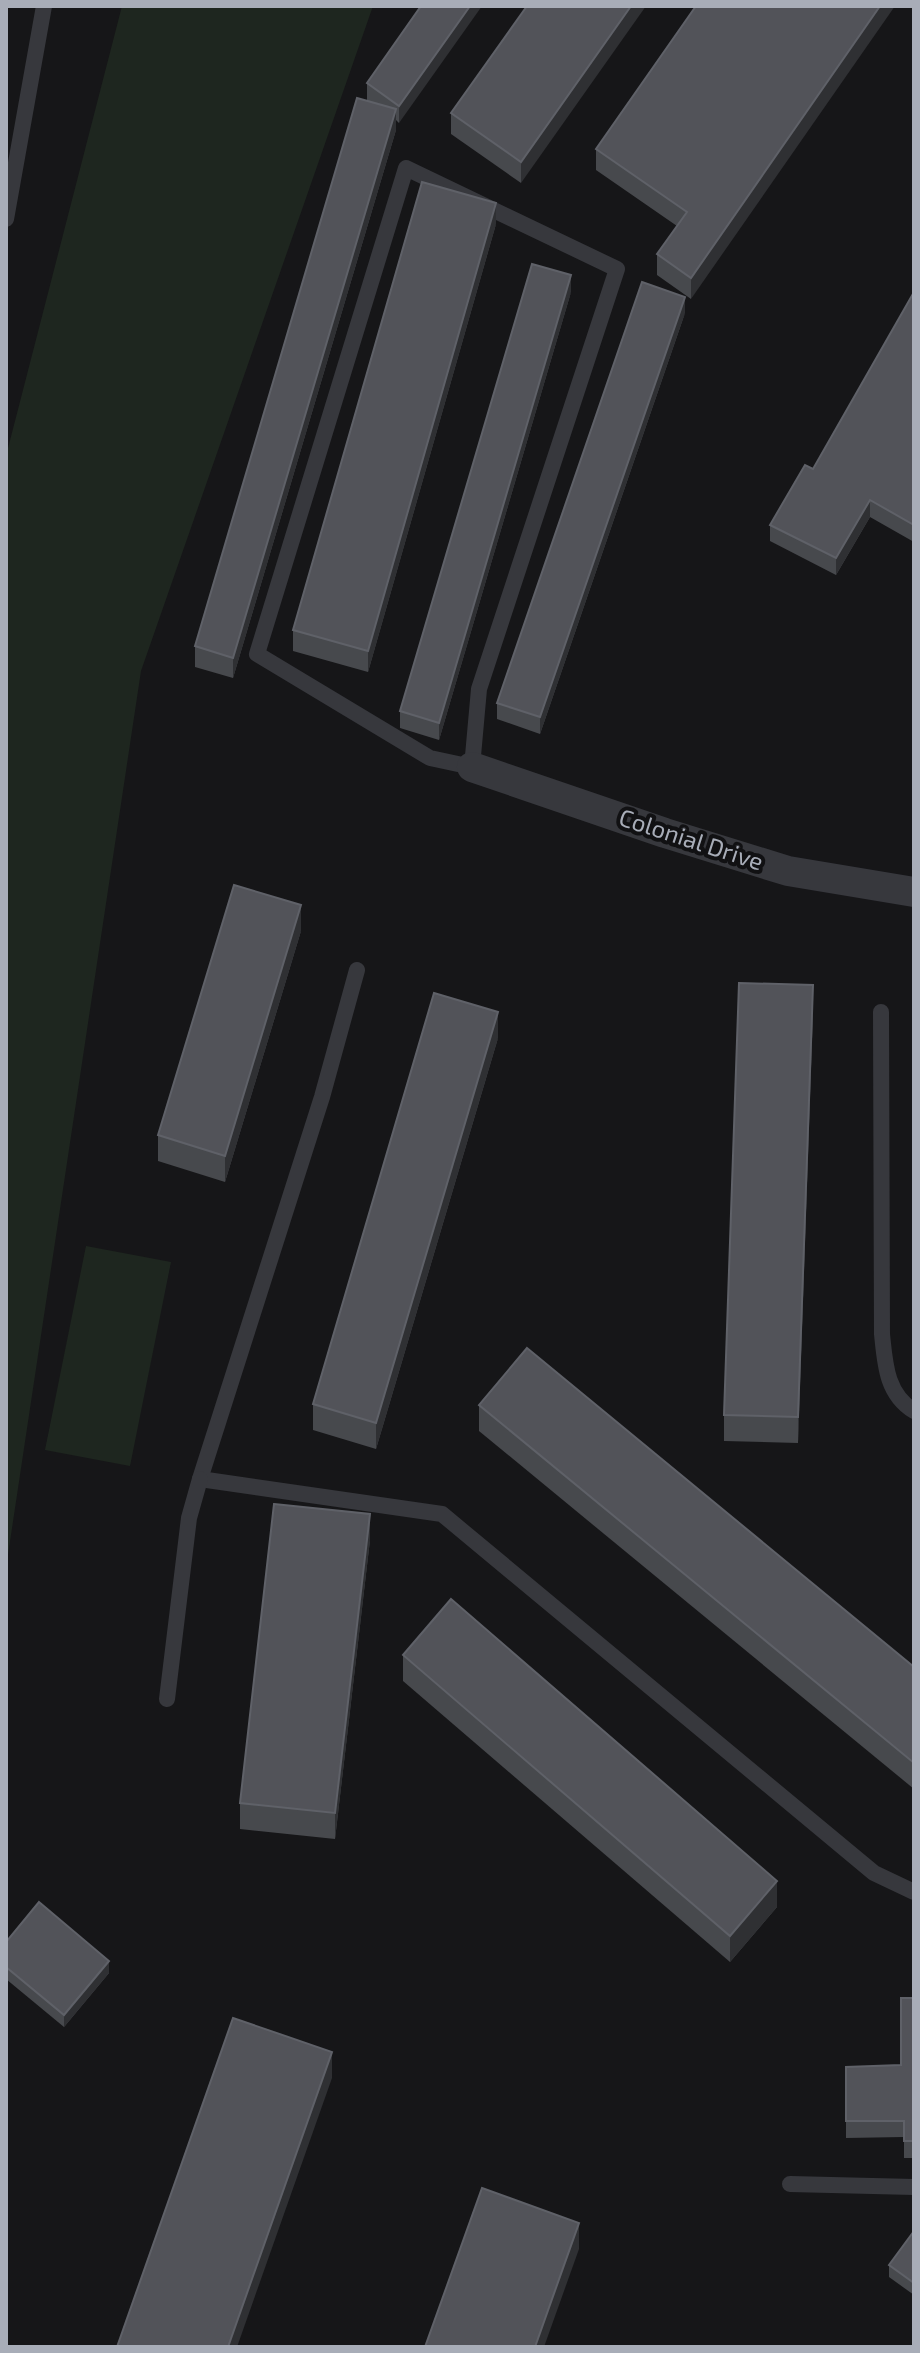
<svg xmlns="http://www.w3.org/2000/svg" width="920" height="2353" font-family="'Exo 2',sans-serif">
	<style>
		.green { fill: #1e261f }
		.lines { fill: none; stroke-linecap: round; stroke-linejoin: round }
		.service { stroke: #37383d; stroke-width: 16 }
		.minor { stroke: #37383d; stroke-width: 30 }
		.wall { fill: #47494d }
		.shaded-wall { fill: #2f3033 }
		.building { fill: #525359; stroke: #5f6168; stroke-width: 2 }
		.labels { text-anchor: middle; stroke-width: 8; stroke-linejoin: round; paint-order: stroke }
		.street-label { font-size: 24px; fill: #a8adb8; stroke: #111113 }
	</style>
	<rect width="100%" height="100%" fill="#161618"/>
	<g class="green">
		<path d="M 122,6 L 373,6 L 141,671 L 6,1568 L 6,456 Z"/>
		<path d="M 86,1246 L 171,1262 L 130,1466 L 45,1450 Z"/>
	</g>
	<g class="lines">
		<g class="service">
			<path d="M 406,168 L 617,269 L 479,689 L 472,767 L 430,758 L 257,654 Z"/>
			<path d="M 6,219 L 44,6"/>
			<path d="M 357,970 L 322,1097 L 200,1479 L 442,1514 L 874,1873 L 914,1892"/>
			<path d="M 881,1012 L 882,1334 C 885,1363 886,1394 914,1411"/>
			<path d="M 167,1699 L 189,1518 L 200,1479"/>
			<path d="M 790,2184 L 914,2187"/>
		</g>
		<path class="minor" d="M 472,767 L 665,833 L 788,871 L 914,892"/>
	</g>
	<g class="wall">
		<path d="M 421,6 L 399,123 L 396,120 L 396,130 L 233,678 L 195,667 L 195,646 L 367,100 L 367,83 Z"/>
		<path d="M 527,6 L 521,183 L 451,134 L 451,113 Z"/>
		<path d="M 696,6 L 691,299 L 657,275 L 657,254 L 677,226 L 596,170 L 596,149 Z"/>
		<path d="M 496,224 L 368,672 L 293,651 L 293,630 Z"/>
		<path d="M 571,292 L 439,740 L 400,728 L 400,711 Z"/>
		<path d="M 914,292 L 914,542 L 870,517 L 836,575 L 770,541 L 770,525 L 813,469 Z"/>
		<path d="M 685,313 L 540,734 L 497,719 L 497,703 Z"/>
		<path d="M 301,931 L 225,1182 L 158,1161 L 158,1135 Z"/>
		<path d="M 813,1011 L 798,1443 L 724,1441 L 724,1415 Z"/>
		<path d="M 498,1038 L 376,1449 L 313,1430 L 313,1404 Z"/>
		<path d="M 479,1405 L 914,1667 L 914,1789 L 479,1431 Z"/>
		<path d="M 370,1540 L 335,1839 L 240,1829 L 240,1803 Z"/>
		<path d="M 403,1655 L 777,1907 L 730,1962 L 403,1681 Z"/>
		<path d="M 6,1942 L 109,1973 L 64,2027 L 6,1979 Z"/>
		<path d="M 914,1998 L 914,2158 L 904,2158 L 904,2137 L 846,2138 L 846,2067 L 901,2065 Z"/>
		<path d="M 914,2231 L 914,2295 L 889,2277 L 889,2265 Z"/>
	</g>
	<g class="shaded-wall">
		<path d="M 470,6 L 482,6 L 399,123 L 399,106 Z"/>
		<path d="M 631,6 L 646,6 L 521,183 L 521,162 Z"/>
		<path d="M 880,6 L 895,6 L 691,299 L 691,278 Z"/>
		<path d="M 396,109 L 396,130 L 233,678 L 233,658 Z"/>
		<path d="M 496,203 L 496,224 L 368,672 L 368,651 Z"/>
		<path d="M 571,275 L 571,292 L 439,740 L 439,723 Z"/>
		<path d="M 685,297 L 685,313 L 540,734 L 540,717 Z"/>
		<path d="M 870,500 L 870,517 L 836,575 L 836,558 Z"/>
		<path d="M 301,905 L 301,931 L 225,1182 L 225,1156 Z"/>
		<path d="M 813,985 L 813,1011 L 798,1443 L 798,1417 Z"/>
		<path d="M 498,1012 L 498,1038 L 376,1449 L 376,1423 Z"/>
		<path d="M 370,1514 L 370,1540 L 335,1839 L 335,1813 Z"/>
		<path d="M 777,1881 L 777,1907 L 730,1962 L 730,1936 Z"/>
		<path d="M 109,1961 L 109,1973 L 64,2027 L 64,2015 Z"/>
		<path d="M 332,2052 L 332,2078 L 237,2347 L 228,2347 Z"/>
		<path d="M 579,2223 L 579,2249 L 544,2347 L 535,2347 Z"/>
	</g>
	<g class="building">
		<path d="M 421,6 L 470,6 L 399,106 L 367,83 Z"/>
		<path d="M 527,6 L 631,6 L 521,162 L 451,113 Z"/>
		<path d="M 696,6 L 880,6 L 691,278 L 657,254 L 687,212 L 596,149 Z"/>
		<path d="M 357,98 L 396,109 L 233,658 L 195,646 Z"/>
		<path d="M 422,182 L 496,203 L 368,651 L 293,630 Z"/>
		<path d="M 532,264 L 571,275 L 439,723 L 400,711 Z"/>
		<path d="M 642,282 L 685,297 L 540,717 L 497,703 Z"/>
		<path d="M 914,292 L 914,525 L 870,500 L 836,558 L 770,525 L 805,465 L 813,469 Z"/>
		<path d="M 234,885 L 301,905 L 225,1156 L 158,1135 Z"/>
		<path d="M 739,983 L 813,985 L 798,1417 L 724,1415 Z"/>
		<path d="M 434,993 L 498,1012 L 376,1423 L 313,1404 Z"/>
		<path d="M 527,1348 L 914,1667 L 914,1763 L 479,1405 Z"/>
		<path d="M 274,1504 L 370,1514 L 335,1813 L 240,1803 Z"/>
		<path d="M 451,1599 L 777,1881 L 730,1936 L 403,1655 Z"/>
		<path d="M 39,1902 L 109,1961 L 64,2015 L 6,1967 L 6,1942 Z"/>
		<path d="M 901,1998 L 914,1998 L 914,2141 L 904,2141 L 904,2121 L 846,2121 L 846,2067 L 901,2065 Z"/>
		<path d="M 233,2018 L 332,2052 L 228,2347 L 117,2347 Z"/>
		<path d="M 482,2188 L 579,2223 L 535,2347 L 425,2347 Z"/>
		<path d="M 914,2231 L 914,2283 L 889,2265 Z"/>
	</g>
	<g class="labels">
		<g class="street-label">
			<text transform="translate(691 840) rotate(18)" y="8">Colonial Drive</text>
		</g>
	</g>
	<rect width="920" height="2353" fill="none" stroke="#a8adb8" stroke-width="16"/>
</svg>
